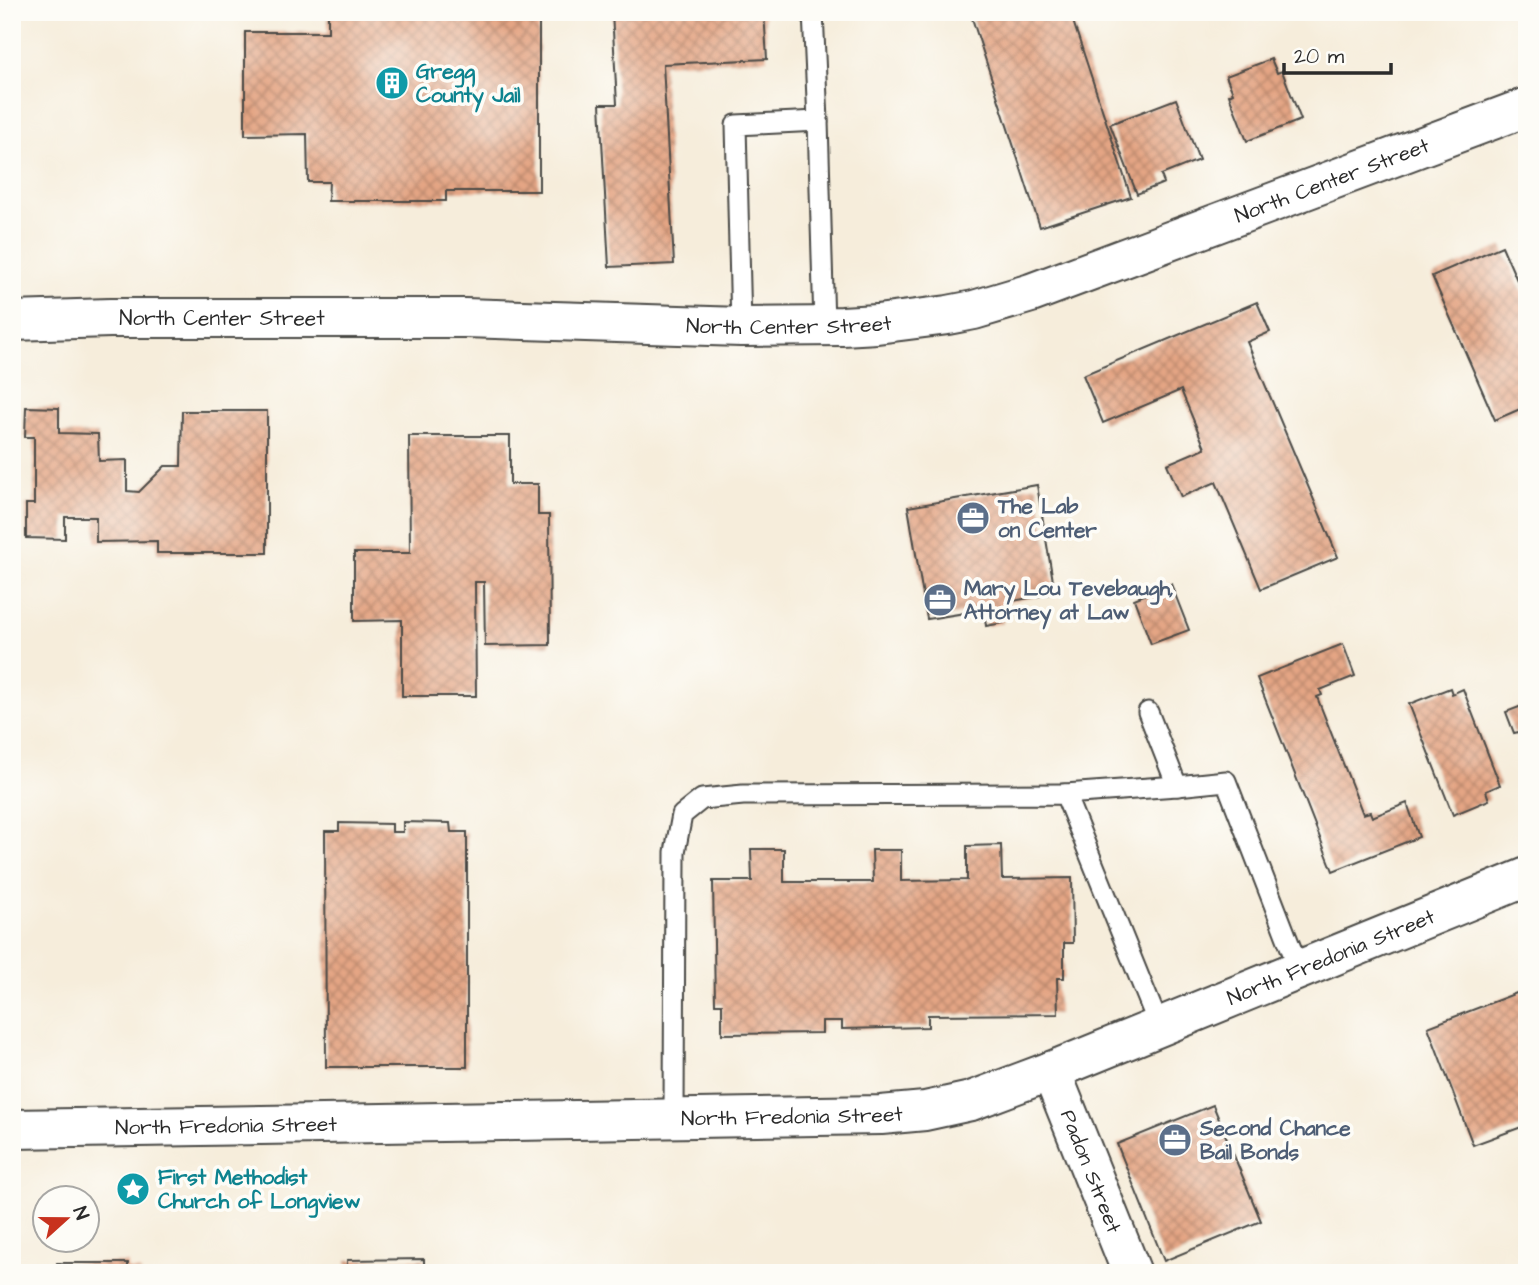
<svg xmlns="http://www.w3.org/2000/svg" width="1539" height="1285" font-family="'Architects Daughter',sans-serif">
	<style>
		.building { fill: url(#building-cross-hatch) }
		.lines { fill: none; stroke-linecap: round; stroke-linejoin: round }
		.lane-casing { stroke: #494845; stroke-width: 23 }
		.street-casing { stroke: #494845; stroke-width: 42 }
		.lane { stroke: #fff; stroke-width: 19 }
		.street { stroke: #fff; stroke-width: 38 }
		.labels { text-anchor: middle; stroke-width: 7; stroke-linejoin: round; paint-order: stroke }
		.culture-label { font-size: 21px; font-weight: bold; fill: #0d838f; stroke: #fdfcf7; text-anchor: start }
		.street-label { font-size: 21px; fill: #2b2b2b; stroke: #fdfcf7 }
		.service-label { font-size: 21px; font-weight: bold; fill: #4e5e75; stroke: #fdfcf7; text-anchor: start }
	</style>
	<defs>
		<pattern id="building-cross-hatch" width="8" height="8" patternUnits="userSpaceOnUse" patternTransform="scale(1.75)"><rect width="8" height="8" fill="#e4a584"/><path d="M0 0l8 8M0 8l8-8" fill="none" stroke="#b9876c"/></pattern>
	</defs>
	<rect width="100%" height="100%" fill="#fdfcf7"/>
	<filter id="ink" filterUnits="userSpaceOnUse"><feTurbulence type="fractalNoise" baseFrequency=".0143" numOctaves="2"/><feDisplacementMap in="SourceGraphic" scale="14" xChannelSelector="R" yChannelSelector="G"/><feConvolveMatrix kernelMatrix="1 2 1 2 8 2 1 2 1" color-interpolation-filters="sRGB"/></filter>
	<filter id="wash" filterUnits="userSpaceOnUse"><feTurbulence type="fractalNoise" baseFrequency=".00686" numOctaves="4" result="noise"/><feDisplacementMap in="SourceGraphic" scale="28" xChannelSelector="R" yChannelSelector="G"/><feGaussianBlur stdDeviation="1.57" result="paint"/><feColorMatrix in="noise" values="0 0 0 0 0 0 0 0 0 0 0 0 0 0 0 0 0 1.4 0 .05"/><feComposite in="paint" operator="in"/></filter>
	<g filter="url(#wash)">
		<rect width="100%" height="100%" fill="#f6eddb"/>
		<g id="blocks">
			<g class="building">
				<path d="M 328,12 L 539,12 L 539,191 L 446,191 L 446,201 L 328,201 L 329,182 L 308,182 L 307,134 L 245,135 L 245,32 L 328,32 Z"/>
				<path d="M 612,12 L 764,12 L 767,59 L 663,64 L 674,264 L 609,267 L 600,104 L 617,104 Z"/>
				<path d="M 970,12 L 1070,12 L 1131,197 L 1040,227 Z"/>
				<path d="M 1271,59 L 1277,73 L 1282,71 L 1301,120 L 1247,141 L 1229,95 L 1233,93 L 1226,76 Z"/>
				<path d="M 1176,99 L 1199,160 L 1161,175 L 1164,183 L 1137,194 L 1110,124 Z"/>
				<path d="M 1502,246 L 1527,303 L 1527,406 L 1495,420 L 1432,276 Z"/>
				<path d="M 1257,302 L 1270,332 L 1247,342 L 1338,557 L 1261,589 L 1216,482 L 1181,497 L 1167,464 L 1205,448 L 1181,390 L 1103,423 L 1083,375 Z"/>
				<path d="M 26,407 L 59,408 L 59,433 L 98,434 L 99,461 L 127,460 L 127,491 L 139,492 L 165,466 L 181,466 L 182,411 L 267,411 L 267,553 L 157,553 L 157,541 L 96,542 L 96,517 L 65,517 L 65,539 L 26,538 L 26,504 L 34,504 L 34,437 L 25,437 Z"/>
				<path d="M 409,436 L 510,436 L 510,484 L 538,484 L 538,515 L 549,515 L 550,645 L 485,646 L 484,582 L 475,582 L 476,696 L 402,696 L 402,620 L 354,621 L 354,553 L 410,553 Z"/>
				<path d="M 1037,485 L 1055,593 L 1008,602 L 1010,613 L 1002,614 L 1003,623 L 986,626 L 984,610 L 927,619 L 908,507 Z"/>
				<path d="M 1171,584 L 1189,630 L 1151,644 L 1134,599 Z"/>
				<path d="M 1343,644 L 1355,676 L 1320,690 L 1322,695 L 1317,697 L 1363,814 L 1370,812 L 1372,817 L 1407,803 L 1419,837 L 1333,871 L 1257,678 Z"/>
				<path d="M 1450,688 L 1452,694 L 1463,689 L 1500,785 L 1486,791 L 1489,800 L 1453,815 L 1409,704 Z"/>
				<path d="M 1527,704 L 1527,752 L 1519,732 L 1514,733 L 1506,712 Z"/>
				<path d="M 403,822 L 450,823 L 451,832 L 467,832 L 467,1067 L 326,1067 L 325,831 L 339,831 L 339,823 L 392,824 L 392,832 L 403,832 Z"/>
				<path d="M 1001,845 L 1002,879 L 1072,878 L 1073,943 L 1064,943 L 1064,978 L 1057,978 L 1058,1014 L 928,1015 L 928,1027 L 842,1029 L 842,1021 L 822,1021 L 822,1033 L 722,1034 L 722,1004 L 715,1004 L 713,881 L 752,881 L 751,849 L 784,849 L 784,882 L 873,882 L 872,850 L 901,850 L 901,881 L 967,880 L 967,846 Z"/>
				<path d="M 1527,989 L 1527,1092 L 1523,1094 L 1527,1105 L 1527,1125 L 1473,1145 L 1428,1027 Z"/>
				<path d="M 1213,1105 L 1261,1221 L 1164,1261 L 1117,1144 Z"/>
				<path d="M 424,1259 L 424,1273 L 324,1273 L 324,1270 L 347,1270 L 347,1260 Z"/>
				<path d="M 57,1263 L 128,1263 L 128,1270 L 139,1270 L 142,1273 L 41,1273 L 43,1270 L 56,1270 Z"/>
			</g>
		</g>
	</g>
	<g filter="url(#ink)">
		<use href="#blocks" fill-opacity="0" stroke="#494845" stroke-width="2"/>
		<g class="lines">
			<defs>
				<g id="lane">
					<path d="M 813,12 L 818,121"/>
					<path d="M 741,327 L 736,125 L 818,121 L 824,325"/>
					<path d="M 1148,712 L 1177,786 L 1226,781 L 1299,969"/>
					<path d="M 1065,794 L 1177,786"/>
					<path d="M 674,1118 L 675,852 L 682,815 L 702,799 L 743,795 L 1065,794 L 1159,1026"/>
				</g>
				<g id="street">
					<path id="s1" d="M 12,321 L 110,318 L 465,318 L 741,327 L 842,326 L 877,324 L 948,315 L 974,310 L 1031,293 L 1527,107"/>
					<path id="s2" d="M 1051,1071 L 1132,1273"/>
					<path id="s3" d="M 12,1129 L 881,1115 L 925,1111 L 971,1101 L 1051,1071 L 1527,877"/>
				</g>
			</defs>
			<use href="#lane" class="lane-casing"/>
			<use href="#street" class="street-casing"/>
			<use href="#lane" class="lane"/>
			<use href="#street" class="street"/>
		</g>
	</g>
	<defs>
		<symbol id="building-disc" viewBox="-11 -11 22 22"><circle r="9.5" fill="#0f9aa8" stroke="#fdfcf7"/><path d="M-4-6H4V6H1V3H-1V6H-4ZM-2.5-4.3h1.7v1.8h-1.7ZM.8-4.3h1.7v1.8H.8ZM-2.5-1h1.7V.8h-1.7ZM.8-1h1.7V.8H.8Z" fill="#fff"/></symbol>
		<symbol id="office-disc" viewBox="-11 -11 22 22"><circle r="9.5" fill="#5c6f8a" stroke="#fdfcf7"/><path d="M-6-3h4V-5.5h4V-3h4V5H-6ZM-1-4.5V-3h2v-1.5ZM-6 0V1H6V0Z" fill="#fff"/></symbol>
		<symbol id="sight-disc" viewBox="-11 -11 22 22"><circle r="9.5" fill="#0f9aa8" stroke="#fdfcf7"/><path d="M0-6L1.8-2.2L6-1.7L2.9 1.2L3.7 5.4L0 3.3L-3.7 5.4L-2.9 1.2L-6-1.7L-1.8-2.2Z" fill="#fff"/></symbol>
	</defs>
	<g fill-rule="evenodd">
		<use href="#building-disc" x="373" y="64" width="38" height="38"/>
		<use href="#office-disc" x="954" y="499" width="38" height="38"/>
		<use href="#office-disc" x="921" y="581" width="38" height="38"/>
		<use href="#office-disc" x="1156" y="1121" width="38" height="38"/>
		<use href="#sight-disc" x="114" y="1170" width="38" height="38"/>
	</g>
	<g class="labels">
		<g class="culture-label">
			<text x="416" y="78">Gregg<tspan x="416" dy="24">County Jail</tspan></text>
			<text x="158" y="1184">First Methodist<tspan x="158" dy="24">Church of Longview</tspan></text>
		</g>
		<g class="street-label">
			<text dy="7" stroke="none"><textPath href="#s1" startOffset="1344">North Center Street</textPath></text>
			<text dy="7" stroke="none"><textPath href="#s1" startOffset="210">North Center Street</textPath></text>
			<text dy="7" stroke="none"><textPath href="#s1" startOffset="777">North Center Street</textPath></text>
			<text dy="7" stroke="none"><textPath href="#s3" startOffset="1348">North Fredonia Street</textPath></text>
			<text dy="7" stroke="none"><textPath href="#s3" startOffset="780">North Fredonia Street</textPath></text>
			<text dy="7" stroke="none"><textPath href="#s3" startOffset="214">North Fredonia Street</textPath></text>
			<text dy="7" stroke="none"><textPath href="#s2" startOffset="108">Padon Street</textPath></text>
		</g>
		<g class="service-label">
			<text x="998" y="513">The Lab<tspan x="998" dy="24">on Center</tspan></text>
			<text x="964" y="595">Mary Lou Tevebaugh,<tspan x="964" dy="24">Attorney at Law</tspan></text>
			<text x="1200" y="1135">Second Chance<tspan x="1200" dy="24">Bail Bonds</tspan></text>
		</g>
	</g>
	<rect width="1539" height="1285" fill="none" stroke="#fdfcf7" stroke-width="42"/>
	<g transform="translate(66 1219) rotate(69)"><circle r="33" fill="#fdfcf7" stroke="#a9a8a5" stroke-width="2"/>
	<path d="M0-5L12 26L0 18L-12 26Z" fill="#c8321e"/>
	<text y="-10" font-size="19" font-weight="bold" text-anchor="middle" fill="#2b2b2b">N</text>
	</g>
	<path d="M1284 63v10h107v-10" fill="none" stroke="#2b2b2b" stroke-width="3.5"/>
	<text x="1294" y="63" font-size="21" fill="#2b2b2b" stroke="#fdfcf7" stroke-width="5" paint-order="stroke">20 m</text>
</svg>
